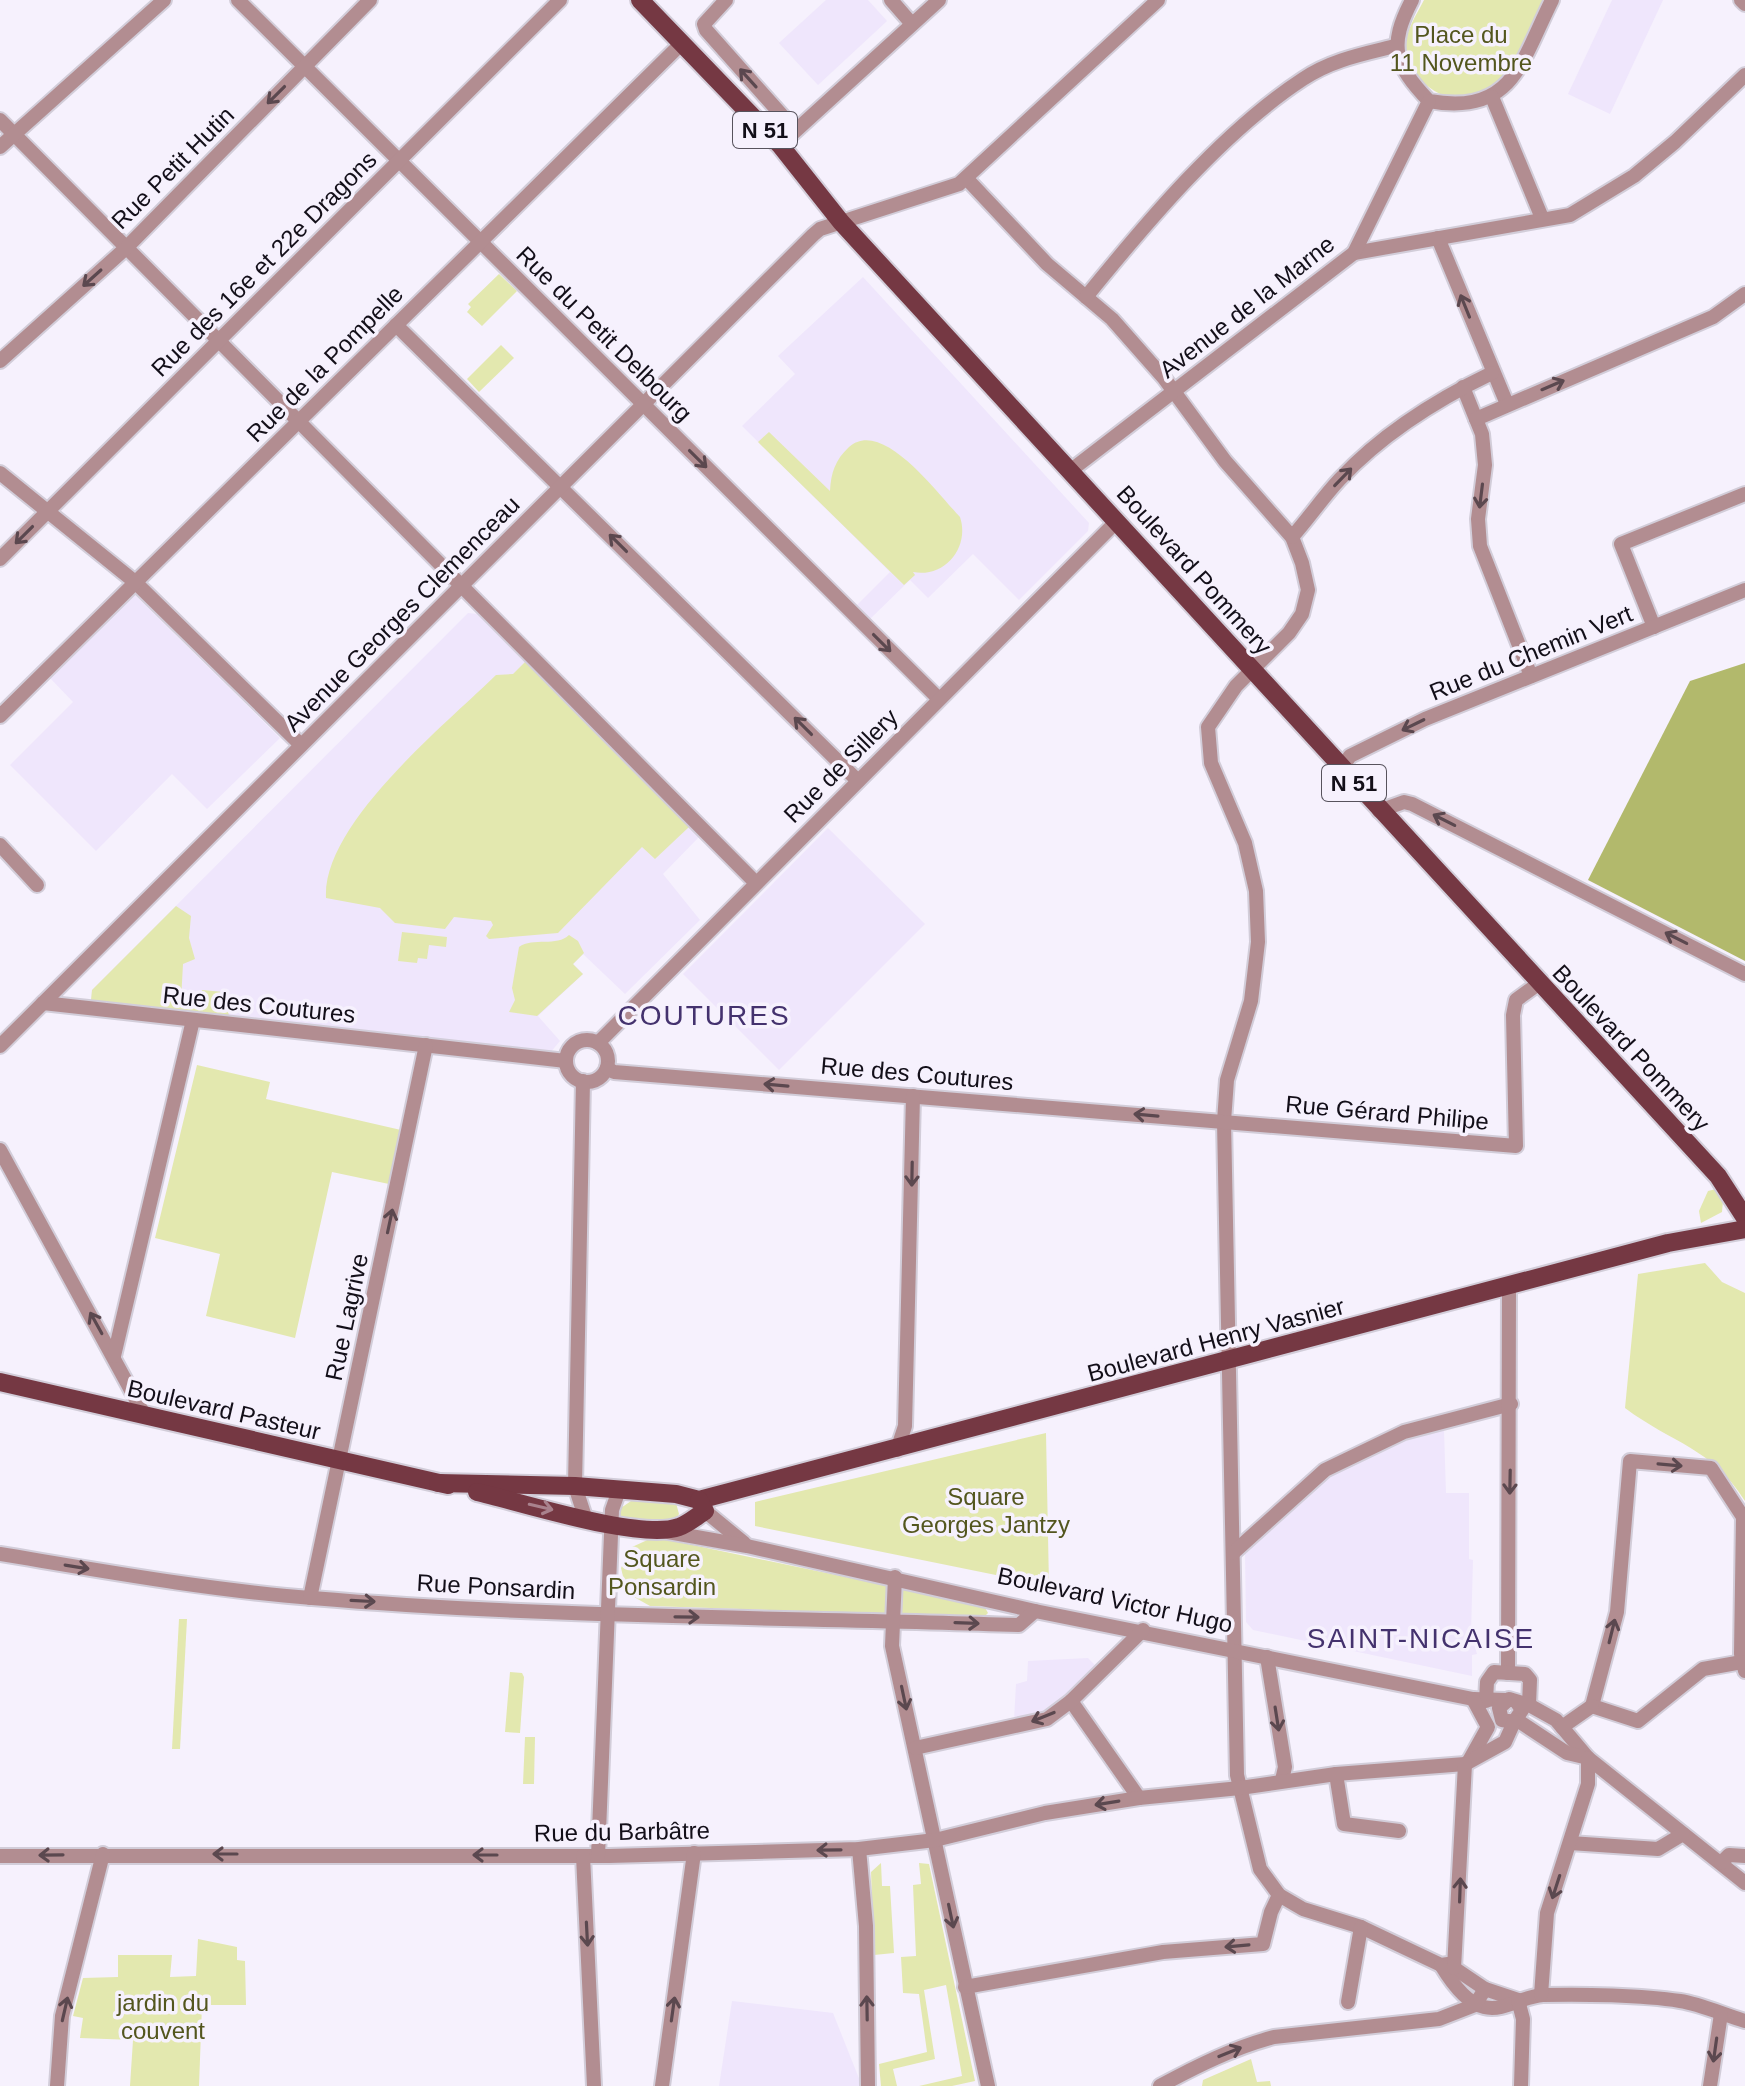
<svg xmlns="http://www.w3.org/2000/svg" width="1745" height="2086" font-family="Helvetica,sans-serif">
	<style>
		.built { fill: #efe6fc }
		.green { fill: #e3e8af }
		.forest { fill: #b2b96c }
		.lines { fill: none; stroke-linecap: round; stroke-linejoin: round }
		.minor-casing { stroke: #d2cdd9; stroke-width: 18 }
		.major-casing { stroke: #d2cdd9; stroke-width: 22 }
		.minor { stroke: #b28d91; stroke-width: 14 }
		.major { stroke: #753843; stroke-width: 18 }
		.oneway { stroke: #5b484f }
		.oneway2 { stroke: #a9828d }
		.labels { text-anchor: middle; stroke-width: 7; stroke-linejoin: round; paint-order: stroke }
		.shield { fill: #f6f1fd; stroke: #57535d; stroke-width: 2 }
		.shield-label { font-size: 22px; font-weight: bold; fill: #130f19 }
		.park-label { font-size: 24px; fill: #53561e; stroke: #f6f1fd }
		.street-label { font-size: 24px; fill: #130f19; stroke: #f6f1fd }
		.quarter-label { font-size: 28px; letter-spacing: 2px; fill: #44326e; stroke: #f6f1fd }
	</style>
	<rect width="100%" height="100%" fill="#f6f1fd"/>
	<g class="built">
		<path d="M 826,0 L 868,0 L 887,21 L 818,85 L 779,43 Z"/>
		<path d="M 1612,0 L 1663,0 L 1610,114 L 1568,94 Z"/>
		<path d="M 863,277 L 1089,523 L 1088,531 L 1019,600 L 973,554 L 928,598 L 910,580 L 870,619 L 857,605 L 890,572 L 742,426 L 795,374 L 778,356 Z"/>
		<path d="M 135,595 L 280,738 L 207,809 L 172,774 L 96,851 L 10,765 L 73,702 L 50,678 Z"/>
		<path d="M 468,613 L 477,614 L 699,837 L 663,874 L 700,920 L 625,994 L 583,954 L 573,964 L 583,974 L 538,1016 L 560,1041 L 550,1053 L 91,1000 L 92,990 Z"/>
		<path d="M 828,828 L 925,924 L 779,1070 L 683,974 Z"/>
		<path d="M 1444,1430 L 1446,1493 L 1469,1493 L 1469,1559 L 1473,1560 L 1471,1633 L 1477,1654 L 1472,1655 L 1472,1676 L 1253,1630 L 1246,1622 L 1245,1553 L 1331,1474 L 1404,1440 Z"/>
		<path d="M 1088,1658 L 1095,1665 L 1054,1707 L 1047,1713 L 1014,1720 L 1016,1684 L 1027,1681 L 1028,1661 Z"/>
		<path d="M 732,2001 L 833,2013 L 862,2086 L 719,2086 Z"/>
	</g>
	<g class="green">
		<path d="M 1424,0 L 1544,0 C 1530,31 1519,76 1488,94 C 1455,113 1406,83 1406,46 C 1406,29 1417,14 1424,0 Z"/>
		<path d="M 499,274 L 517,291 L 482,326 L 467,312 L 471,307 L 468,304 Z"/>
		<path d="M 501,345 L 514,358 L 479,392 L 467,379 Z"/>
		<path d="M 769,432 L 830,491 C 831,473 835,460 849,447 C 882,417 938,494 960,517 C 970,547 945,578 913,572 L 915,575 L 904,585 L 758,442 Z"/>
		<path d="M 525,662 L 689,827 L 655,859 L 642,847 L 558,933 L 489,939 L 486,936 L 493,925 L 491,921 L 454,917 L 445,929 L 395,923 L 380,908 L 326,898 C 322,824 445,725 496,675 L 513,674 Z"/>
		<path d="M 176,906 L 191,916 L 189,938 L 195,959 L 183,964 L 181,1001 L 198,1003 L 202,990 L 224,992 L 229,1016 L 91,1000 L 92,990 Z"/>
		<path d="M 402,932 L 447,937 L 446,947 L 429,945 L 427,959 L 418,958 L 417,963 L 398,961 Z"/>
		<path d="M 569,935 L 578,941 L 584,953 L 573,964 L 583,974 L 537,1016 L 509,1012 L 515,1000 L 512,988 L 519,947 C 533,937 557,947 569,935 Z"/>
		<path d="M 197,1065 L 270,1082 L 266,1099 L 401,1130 L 389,1184 L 332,1172 L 295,1338 L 206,1316 L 220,1254 L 155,1238 Z"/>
		<path d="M 1716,1189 L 1723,1201 L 1722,1212 L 1701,1223 L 1699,1211 L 1708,1191 Z"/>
		<path d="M 1705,1263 L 1722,1282 L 1745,1293 L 1745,1501 C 1711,1447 1673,1444 1625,1408 L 1638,1274 Z"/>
		<path d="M 1046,1433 L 1049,1586 L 1048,1576 L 1038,1574 L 1035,1583 L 755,1526 L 755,1502 Z"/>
		<path d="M 656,1498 L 676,1503 L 679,1514 C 668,1534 636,1519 617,1515 L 618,1510 L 631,1501 Z"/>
		<path d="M 654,1537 L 984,1606 L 988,1613 L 984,1617 L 650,1606 L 627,1593 L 621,1568 L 632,1547 Z"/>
		<path d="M 179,1619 L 187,1619 L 180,1749 L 172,1749 Z"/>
		<path d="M 510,1672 L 522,1673 L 524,1677 L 520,1733 L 505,1732 Z"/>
		<path d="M 525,1737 L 535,1737 L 534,1784 L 523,1784 Z"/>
		<path d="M 881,1863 L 882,1886 L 890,1886 L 894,1953 L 874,1955 L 871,1872 Z"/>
		<path d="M 919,1863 L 929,1864 L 975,2081 L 952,2086 L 919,2086 L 962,2076 L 946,1985 L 924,1990 L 935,2059 L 893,2069 L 897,2086 L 881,2086 L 879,2064 L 927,2052 L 919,1994 L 903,1993 L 901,1957 L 916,1956 L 913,1885 L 921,1884 Z"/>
		<path d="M 198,1939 L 237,1947 L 237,1960 L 245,1961 L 246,2005 L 202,2005 L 199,2086 L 130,2086 L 133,2040 L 80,2038 L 83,2018 L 73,2016 L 83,1978 L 118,1977 L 118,1955 L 172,1955 L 170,1977 L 196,1976 Z"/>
		<path d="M 1251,2059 L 1257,2082 L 1270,2081 L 1271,2086 L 1202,2086 L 1203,2080 Z"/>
	</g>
	<path class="forest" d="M 1745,663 L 1745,961 L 1588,880 L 1690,681 Z"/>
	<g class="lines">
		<defs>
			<g id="minor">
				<path d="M 238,0 L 939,699"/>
				<path d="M 726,0 L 704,24 L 706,30 L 795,130"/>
				<path d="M 891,0 L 912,24"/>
				<path d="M 1412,0 C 1388,46 1394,64 1429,101 C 1513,116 1521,62 1552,0"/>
				<path d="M 1741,0 L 1745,4"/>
				<path d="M 1492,97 L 1542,218"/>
				<path d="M 0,120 L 756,883"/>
				<path d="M 780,145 L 939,0"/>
				<path d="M 0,147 L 164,0"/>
				<path d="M 967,179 L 1047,264 L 1112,319 L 1164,378 L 1225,461 L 1292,537 L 1302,563 L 1308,590 L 1302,614 L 1289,633 L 1236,686 L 1208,727 L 1211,763 L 1245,843 L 1256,891 L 1258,942 L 1251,1001 L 1227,1080 L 1224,1121 L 1237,1775 L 1260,1869 L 1279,1895 L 1303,1909 L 1361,1927 L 1441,1965 L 1448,1964 L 1485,1989 L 1518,2000"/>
				<path d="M 1438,238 L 1507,404"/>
				<path d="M 1354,253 L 1570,215 L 1634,176 L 1675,142 L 1745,75"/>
				<path d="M 1086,297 C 1146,223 1222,132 1303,79 C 1331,60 1363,54 1395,46"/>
				<path d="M 396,325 L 858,781"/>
				<path d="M 0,361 L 126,248 L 370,0"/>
				<path d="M 1463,387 L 1482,434 L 1485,465 L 1478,519 L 1480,546 L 1531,676"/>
				<path d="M 1476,419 L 1713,317 L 1745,294"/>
				<path d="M 1070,471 L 1354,253 L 1429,101"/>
				<path d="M 0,473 L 135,582 L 301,745"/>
				<path d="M 1292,537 C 1309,518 1323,497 1340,479 C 1383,433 1436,400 1492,373"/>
				<path d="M 0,559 L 560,0"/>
				<path d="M 1654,627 L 1621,544 L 1745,494"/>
				<path d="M 0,716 L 681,44"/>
				<path d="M 1341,769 L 1350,756 L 1425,719 L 1745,590"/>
				<path d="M 1379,811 L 1404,802 L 1412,804 L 1745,974"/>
				<path d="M 0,845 L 37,885"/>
				<path d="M 43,1003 L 566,1061"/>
				<circle cx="587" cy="1061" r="21"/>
				<path d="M 598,1043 L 1117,521"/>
				<path d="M 0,1046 L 813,235 L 820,229 L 959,184 L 1158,0"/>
				<path d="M 607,1068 L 614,1072 L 1516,1146 L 1513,1015 L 1516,1000 L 1538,984"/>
				<path d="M 583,1081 L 575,1486 L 585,1517"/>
				<path d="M 0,1150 L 145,1416"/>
				<path d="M 114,1356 L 193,1020"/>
				<path d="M 897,1450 L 905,1426 L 913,1096"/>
				<path d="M 705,1511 L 744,1543"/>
				<path d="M 668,1532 L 747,1546 L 1035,1611 L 1473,1699 L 1506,1700"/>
				<path d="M 1233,1553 L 1325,1470 L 1404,1432 L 1511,1404"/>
				<path d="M 0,1554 C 103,1571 208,1590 312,1598 C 547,1618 784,1617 1019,1625 L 1035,1611"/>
				<path d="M 895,1577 L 892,1646 L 988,2086"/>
				<path d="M 310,1598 L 426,1045"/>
				<path d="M 1267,1657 L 1285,1767 L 1282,1780"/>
				<path d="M 1508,1673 L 1509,1286"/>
				<path d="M 1071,1701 L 1139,1798"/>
				<path d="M 1486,1701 L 1487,1682 L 1494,1672 L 1525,1674 L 1530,1680 L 1529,1705"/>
				<path d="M 1516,1701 L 1522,1710 L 1514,1722 L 1502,1720 L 1499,1708 L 1509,1699 L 1529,1705 L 1556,1720 L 1588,1758 L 1745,1883"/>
				<path d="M 1592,1706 L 1617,1612 L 1630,1461 L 1711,1468 L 1743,1517 L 1741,1654 L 1745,1671"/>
				<path d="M 1592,1706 L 1638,1721 L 1703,1669 L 1742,1662"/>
				<path d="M 1517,1720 L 1567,1753 L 1588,1758"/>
				<path d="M 1562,1727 L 1592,1706"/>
				<path d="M 915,1748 L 1047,1719 L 1071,1701 L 1143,1630"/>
				<path d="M 1469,1761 L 1488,1727 L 1473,1699"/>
				<path d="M 1336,1774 L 1344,1824 L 1399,1831"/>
				<path d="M 1570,1843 L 1658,1849 L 1683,1834"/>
				<path d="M 859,1849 L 866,1926 L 868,2086"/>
				<path d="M 0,1856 L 609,1856 L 859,1849 L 935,1840 L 1045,1813 L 1139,1798 L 1240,1788 L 1336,1774 L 1465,1764 L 1505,1742 L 1514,1722"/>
				<path d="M 583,1856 L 594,2086"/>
				<path d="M 598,1856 L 612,1510 L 619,1490"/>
				<path d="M 1721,1863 L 1729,1855 L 1745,1856"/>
				<path d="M 1441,1965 C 1450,1980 1466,2003 1484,2007 C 1504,2012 1523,1996 1543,1995 C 1582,1994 1642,1995 1680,2001 C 1701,2004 1724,2015 1745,2021"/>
				<path d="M 1454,1968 L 1465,1764"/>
				<path d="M 965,1987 L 1163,1952 L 1263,1944 L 1271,1912 L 1279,1895"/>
				<path d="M 1541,1995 L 1547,1913 L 1588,1784 L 1588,1758"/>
				<path d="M 1518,2000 L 1523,2019 L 1521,2086"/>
				<path d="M 1348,2002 L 1361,1927"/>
				<path d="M 57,2086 L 62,2016 L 103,1854"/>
				<path d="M 662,2086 L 694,1853"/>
				<path d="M 1160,2086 C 1197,2066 1233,2048 1274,2037 L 1439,2019 L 1475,2005 L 1485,1989"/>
				<path d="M 1710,2086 L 1721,2014"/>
			</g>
			<g id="major">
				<path d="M 640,0 L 780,145 L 841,222 L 1718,1176 L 1745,1218"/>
				<path d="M 0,1382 L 448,1485"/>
				<path d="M 438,1483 L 575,1486 L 676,1494 L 699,1500 L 1668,1243 L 1745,1229"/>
				<path d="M 477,1492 C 520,1502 641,1541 679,1527 C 688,1524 697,1516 705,1511 L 699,1500"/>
			</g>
		</defs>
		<use href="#minor" class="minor-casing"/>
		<use href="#major" class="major-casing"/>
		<use href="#minor" class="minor"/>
		<use href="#major" class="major"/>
	</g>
	<defs><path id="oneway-shaft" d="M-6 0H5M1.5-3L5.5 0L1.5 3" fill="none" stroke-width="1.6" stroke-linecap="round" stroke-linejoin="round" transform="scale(2)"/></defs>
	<g class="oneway">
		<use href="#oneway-shaft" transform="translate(748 78) rotate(-132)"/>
		<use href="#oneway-shaft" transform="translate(276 95) rotate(135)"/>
		<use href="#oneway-shaft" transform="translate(92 278) rotate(138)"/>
		<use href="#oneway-shaft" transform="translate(1465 306) rotate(-112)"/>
		<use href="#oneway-shaft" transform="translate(1553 385) rotate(-23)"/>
		<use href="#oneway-shaft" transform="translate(698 459) rotate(45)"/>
		<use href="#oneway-shaft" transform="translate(1343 477) rotate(-46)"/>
		<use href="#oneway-shaft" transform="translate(1481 496) rotate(97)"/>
		<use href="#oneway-shaft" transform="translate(24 535) rotate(135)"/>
		<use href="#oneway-shaft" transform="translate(618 543) rotate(-135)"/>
		<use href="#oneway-shaft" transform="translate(882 643) rotate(45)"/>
		<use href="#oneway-shaft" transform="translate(1413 725) rotate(154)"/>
		<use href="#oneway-shaft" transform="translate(803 726) rotate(-135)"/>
		<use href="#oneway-shaft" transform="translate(1444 820) rotate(-153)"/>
		<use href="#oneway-shaft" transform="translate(1676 938) rotate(-153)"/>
		<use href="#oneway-shaft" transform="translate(776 1085) rotate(-175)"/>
		<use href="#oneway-shaft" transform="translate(1146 1115) rotate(-175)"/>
		<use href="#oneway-shaft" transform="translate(912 1174) rotate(91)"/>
		<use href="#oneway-shaft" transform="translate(390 1221) rotate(-78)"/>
		<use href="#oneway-shaft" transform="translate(96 1323) rotate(-119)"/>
		<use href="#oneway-shaft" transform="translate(1670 1465) rotate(5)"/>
		<use href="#oneway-shaft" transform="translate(1510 1482) rotate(91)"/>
		<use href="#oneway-shaft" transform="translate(77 1567) rotate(9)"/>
		<use href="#oneway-shaft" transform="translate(363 1601) rotate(3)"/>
		<use href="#oneway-shaft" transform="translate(687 1617) rotate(1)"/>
		<use href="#oneway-shaft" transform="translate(967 1623) rotate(2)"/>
		<use href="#oneway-shaft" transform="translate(1612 1631) rotate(-76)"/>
		<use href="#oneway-shaft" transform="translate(904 1698) rotate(78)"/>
		<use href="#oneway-shaft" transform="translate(1043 1717) rotate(158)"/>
		<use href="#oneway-shaft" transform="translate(1277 1719) rotate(81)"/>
		<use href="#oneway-shaft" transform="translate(1107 1803) rotate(171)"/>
		<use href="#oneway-shaft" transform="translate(829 1850) rotate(179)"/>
		<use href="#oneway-shaft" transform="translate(225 1854) rotate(-180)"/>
		<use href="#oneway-shaft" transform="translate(51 1855) rotate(179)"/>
		<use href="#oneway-shaft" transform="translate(485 1855) rotate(-180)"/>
		<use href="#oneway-shaft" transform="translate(1556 1887) rotate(108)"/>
		<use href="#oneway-shaft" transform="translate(1460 1890) rotate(-88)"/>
		<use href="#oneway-shaft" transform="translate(951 1916) rotate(78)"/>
		<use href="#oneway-shaft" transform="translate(587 1934) rotate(87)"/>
		<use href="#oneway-shaft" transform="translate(1237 1946) rotate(175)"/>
		<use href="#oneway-shaft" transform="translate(867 2008) rotate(-91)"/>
		<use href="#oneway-shaft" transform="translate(65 2009) rotate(-77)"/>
		<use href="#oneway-shaft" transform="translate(673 2009) rotate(-82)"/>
		<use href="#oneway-shaft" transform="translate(1715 2050) rotate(98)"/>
		<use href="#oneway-shaft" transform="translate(1230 2052) rotate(-22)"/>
	</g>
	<use class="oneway2" href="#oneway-shaft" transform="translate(541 1507) rotate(13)"/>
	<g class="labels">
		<g class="shield">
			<rect x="733" y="112" width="64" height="36" rx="6"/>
			<rect x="1322" y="765" width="64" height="36" rx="6"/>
		</g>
		<g class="shield-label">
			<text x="765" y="138">N 51</text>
			<text x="1354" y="791">N 51</text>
		</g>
		<g class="park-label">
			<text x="1461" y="43">Place du<tspan x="1461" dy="28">11 Novembre</tspan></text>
			<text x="986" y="1505">Square<tspan x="986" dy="28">Georges Jantzy</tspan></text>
			<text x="662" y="1567">Square<tspan x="662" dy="28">Ponsardin</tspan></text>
			<text x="163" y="2011">jardin du<tspan x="163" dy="28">couvent</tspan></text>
		</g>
		<g class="street-label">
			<text transform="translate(173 168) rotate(-45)" y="8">Rue Petit Hutin</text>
			<text transform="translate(264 264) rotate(-45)" y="8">Rue des 16e et 22e Dragons</text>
			<text transform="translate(1247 307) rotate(-38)" y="8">Avenue de la Marne</text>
			<text transform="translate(604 334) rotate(45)" y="8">Rue du Petit Delbourg</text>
			<text transform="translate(325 364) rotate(-45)" y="8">Rue de la Pompelle</text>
			<text transform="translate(1194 570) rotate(48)" y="8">Boulevard Pommery</text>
			<text transform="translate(402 614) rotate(-45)" y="8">Avenue Georges Clemenceau</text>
			<text transform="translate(1531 653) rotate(-22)" y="8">Rue du Chemin Vert</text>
			<text transform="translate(841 766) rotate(-45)" y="8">Rue de Sillery</text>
			<text transform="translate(259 1005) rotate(6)" y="8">Rue des Coutures</text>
			<text transform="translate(1631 1048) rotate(47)" y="8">Boulevard Pommery</text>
			<text transform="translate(917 1074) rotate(5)" y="8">Rue des Coutures</text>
			<text transform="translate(1387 1113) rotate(5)" y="8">Rue Gérard Philipe</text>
			<text transform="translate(347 1317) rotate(-78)" y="8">Rue Lagrive</text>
			<text transform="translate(1216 1340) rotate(-15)" y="8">Boulevard Henry Vasnier</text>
			<text transform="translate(224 1410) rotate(13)" y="8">Boulevard Pasteur</text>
			<text transform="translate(496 1587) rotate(3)" y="8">Rue Ponsardin</text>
			<text transform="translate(1115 1600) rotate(12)" y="8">Boulevard Victor Hugo</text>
			<text transform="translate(622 1832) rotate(-1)" y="8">Rue du Barbâtre</text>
		</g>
		<g class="quarter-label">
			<text x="704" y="1025">COUTURES</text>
			<text x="1421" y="1648">SAINT-NICAISE</text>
		</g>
	</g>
</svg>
